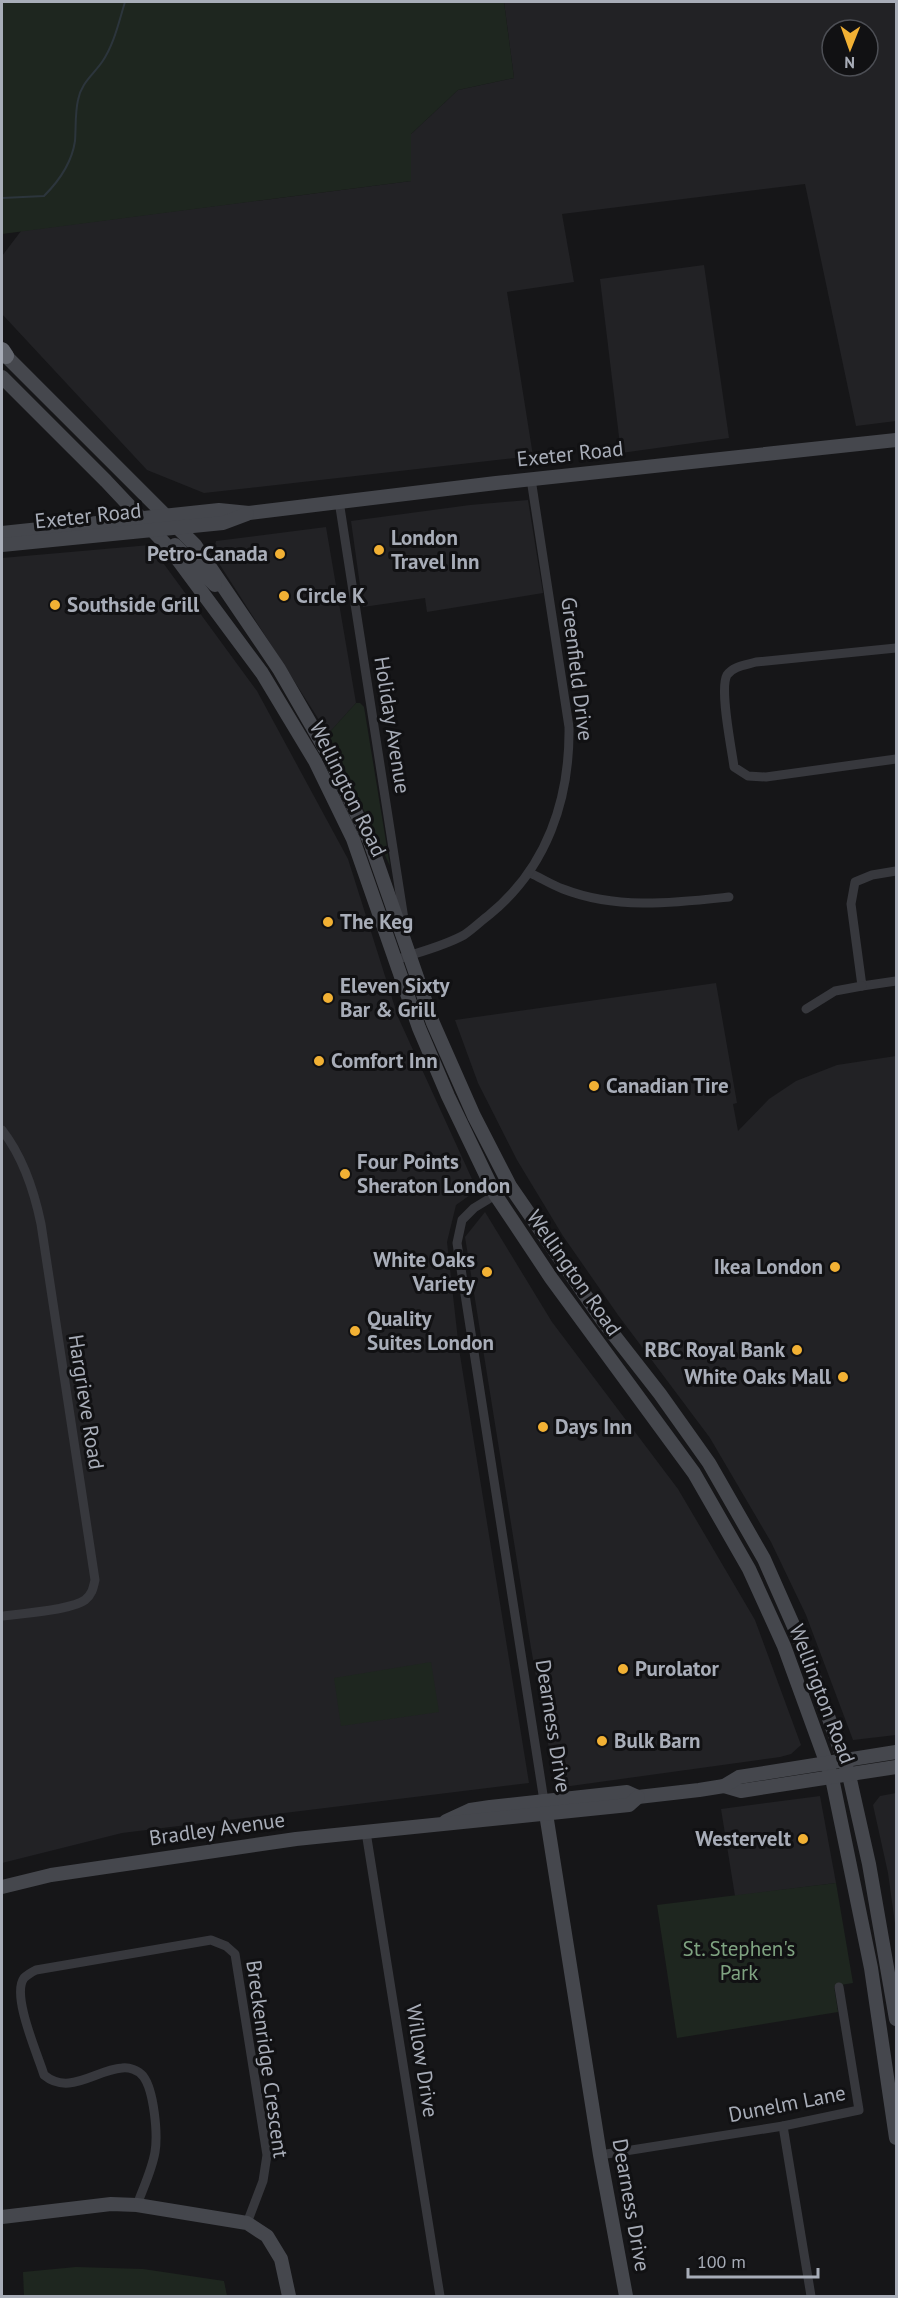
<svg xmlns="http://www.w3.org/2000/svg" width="898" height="2298" font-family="'PT Sans',sans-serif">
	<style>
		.built { fill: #222225; fill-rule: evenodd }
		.green { fill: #1e261f }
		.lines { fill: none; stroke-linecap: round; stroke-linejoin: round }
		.stream { stroke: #2c353c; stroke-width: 2 }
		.street { stroke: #37383d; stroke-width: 9 }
		.secondary { stroke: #45474d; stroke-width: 14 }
		.highway { stroke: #63666e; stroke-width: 16 }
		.poi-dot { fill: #f2b134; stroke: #111113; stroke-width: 2 }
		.labels { text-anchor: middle; stroke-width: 6; stroke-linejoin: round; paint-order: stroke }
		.street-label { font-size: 21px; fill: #a8adb8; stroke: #111113 }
		.poi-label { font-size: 21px; font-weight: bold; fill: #a8adb8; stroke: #111113; text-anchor: start }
		.park-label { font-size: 21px; fill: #7fa381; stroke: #111113 }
	</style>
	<rect width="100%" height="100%" fill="#161618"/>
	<g class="built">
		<path d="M 504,2 L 896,2 L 896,421 L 856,426 L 805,184 L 562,214 L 574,282 L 507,292 L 533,456 L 204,493 L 147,470 L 2,314 L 2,256 L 21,231 L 411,181 L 411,134 L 458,90 L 514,78 ZM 832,30 L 868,30 L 868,66 L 832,66 Z"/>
		<path d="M 704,265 L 729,438 L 621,453 L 600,279 Z"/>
		<path d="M 528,500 L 543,593 L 427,612 L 425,598 L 363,607 L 351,521 L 470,505 Z"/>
		<path d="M 326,527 L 356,703 L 328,734 L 213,554 L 216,541 Z"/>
		<path d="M 150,545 L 257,691 L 348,859 L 398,1017 L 477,1190 L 456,1205 L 447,1242 L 459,1349 L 529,1783 L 122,1833 L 2,1863 L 2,558 Z"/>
		<path d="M 716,983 L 737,1103 L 733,1104 L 738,1131 L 769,1099 L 796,1081 L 837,1065 L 896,1056 L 896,1735 L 853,1740 L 806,1615 L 771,1542 L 710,1438 L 618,1315 L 563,1236 L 517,1160 L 478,1083 L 455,1020 Z"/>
		<path d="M 485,1212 L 552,1322 L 678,1489 L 755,1620 L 801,1745 L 791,1754 L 780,1757 L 556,1788 L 531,1648 L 465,1237 Z"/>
		<path d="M 896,1793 L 896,1931 L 888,1873 L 873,1805 L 880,1796 Z"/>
		<path d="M 820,1796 L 836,1883 L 735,1896 L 721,1809 Z"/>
	</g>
	<g class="green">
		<path d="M 2,2 L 504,2 L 514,78 L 458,90 L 411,134 L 411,181 L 2,234 Z"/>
		<path d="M 356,703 L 360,703 L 364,707 L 390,866 L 328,734 Z"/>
		<path d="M 431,1662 L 439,1712 L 341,1726 L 334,1678 Z"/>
		<path d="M 836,1883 L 853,1983 L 834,1986 L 838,2012 L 677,2038 L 657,1905 Z"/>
		<path d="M 76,2267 L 143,2269 L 224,2281 L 227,2296 L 24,2296 L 23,2272 Z"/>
	</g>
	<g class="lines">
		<path class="stream" d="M 2,198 L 44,196 C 58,182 72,162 75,141 C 76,128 75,113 78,100 C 81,83 93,75 102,62 C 114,45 119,21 125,2"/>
		<g class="street">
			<path d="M 339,501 L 406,932"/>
			<path d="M 896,648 L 756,662 C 746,665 733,666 727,675 C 719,689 732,750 734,767 L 748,776 L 766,777 L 896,759"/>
			<path d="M 896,871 L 872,875 L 855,882 L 851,904 L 862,986 L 896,981"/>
			<path d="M 530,873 C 541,878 552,885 563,889 C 617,910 673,903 729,897"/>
			<path d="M 395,960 C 419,952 442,947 464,935 C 473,929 481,921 489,915 C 547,868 570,799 569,727 L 531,479"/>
			<path d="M 806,1009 L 835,991 L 862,986"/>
			<path d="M 2,1130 C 23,1157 34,1190 41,1224 L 95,1580 C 93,1589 92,1594 85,1600 C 71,1610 20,1614 2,1616"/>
			<path d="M 510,1186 L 474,1208 L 462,1220 L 457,1243 L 544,1801"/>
			<path d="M 366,1832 L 440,2296"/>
			<path d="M 783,2126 L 811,2296"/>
			<path d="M 600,2155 L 783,2126 L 859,2110 L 839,1987"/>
			<path d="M 137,2205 C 143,2188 152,2170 155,2152 C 158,2134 154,2090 143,2076 C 138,2070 129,2067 122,2068 C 95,2070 69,2096 44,2075 C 38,2055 11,1995 24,1978 C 27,1975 32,1972 36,1970 L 211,1940 L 226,1946 L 235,1954 L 267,2155 L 263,2181 L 247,2223"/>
		</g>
		<g class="secondary">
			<path d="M 2,352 L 195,545 L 279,669 L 328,754 L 370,842 L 433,1023 L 474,1116 L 510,1186 L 603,1321 L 660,1394 L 709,1463 L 764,1559 L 806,1654 L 849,1775 L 869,1864 L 896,2019"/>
			<path d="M 2,377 L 106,481 L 170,549 L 262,673 L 315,761 L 353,839 L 419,1028 L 448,1096 L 495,1194 L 551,1278 L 694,1473 L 749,1569 L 784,1646 L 832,1778 L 871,1968 L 896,2138"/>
			<path d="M 2,533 L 219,510 L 249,513 L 496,483 L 896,440"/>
			<path d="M 2,545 L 223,523 L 247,514"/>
			<path d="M 175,545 L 215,585"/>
			<path d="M 724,1786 L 741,1791 L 896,1767"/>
			<path d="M 544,1801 L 600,2155 L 626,2296"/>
			<path d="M 446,1821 L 470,1810 L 490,1807 L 627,1792 L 638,1797 L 699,1790 L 724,1786 L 739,1777 L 896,1752"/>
			<path d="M 2,1887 L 51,1875 L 296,1839 L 629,1805 L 638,1797"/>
			<path d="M 2,2217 L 111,2204 L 137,2205 L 247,2223 L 267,2236 L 281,2259 L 289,2296"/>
		</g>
		<path class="highway" d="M 2,350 L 6,356"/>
	</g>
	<g class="poi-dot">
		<circle cx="379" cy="550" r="6"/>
		<circle cx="280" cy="554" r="6"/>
		<circle cx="284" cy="596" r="6"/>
		<circle cx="55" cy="605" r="6"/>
		<circle cx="328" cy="922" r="6"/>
		<circle cx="328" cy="998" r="6"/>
		<circle cx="319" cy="1061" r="6"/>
		<circle cx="594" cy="1086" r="6"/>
		<circle cx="345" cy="1174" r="6"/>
		<circle cx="835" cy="1267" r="6"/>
		<circle cx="487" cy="1272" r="6"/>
		<circle cx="355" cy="1331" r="6"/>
		<circle cx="797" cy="1350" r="6"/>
		<circle cx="843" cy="1377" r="6"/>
		<circle cx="543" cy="1427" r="6"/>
		<circle cx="623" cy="1669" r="6"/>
		<circle cx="602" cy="1741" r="6"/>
		<circle cx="803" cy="1839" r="6"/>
	</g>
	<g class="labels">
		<g class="street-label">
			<text transform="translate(570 454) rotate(-6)" y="7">Exeter Road</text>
			<text transform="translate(88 516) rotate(-6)" y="7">Exeter Road</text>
			<text transform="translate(577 669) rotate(83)" y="7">Greenfield Drive</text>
			<text transform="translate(392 725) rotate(81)" y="7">Holiday Avenue</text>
			<text transform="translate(348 789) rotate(64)" y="7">Wellington Road</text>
			<text transform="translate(574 1273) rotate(55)" y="7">Wellington Road</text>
			<text transform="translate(86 1402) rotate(81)" y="7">Hargrieve Road</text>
			<text transform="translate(822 1694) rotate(69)" y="7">Wellington Road</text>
			<text transform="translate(553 1726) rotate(81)" y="7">Dearness Drive</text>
			<text transform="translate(217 1829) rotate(-8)" y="7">Bradley Avenue</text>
			<text transform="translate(267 2059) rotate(82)" y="7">Breckenridge Crescent</text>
			<text transform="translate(422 2061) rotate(81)" y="7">Willow Drive</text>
			<text transform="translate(787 2104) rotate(-11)" y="7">Dunelm Lane</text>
			<text transform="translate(631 2205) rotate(80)" y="7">Dearness Drive</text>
		</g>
		<g class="poi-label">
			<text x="391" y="545">London<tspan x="391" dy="24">Travel Inn</tspan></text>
			<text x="268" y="561" text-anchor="end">Petro-Canada</text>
			<text x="296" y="603">Circle K</text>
			<text x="67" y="612">Southside Grill</text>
			<text x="340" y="929">The Keg</text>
			<text x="340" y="993">Eleven Sixty<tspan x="340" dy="24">Bar &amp; Grill</tspan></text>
			<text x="331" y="1068">Comfort Inn</text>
			<text x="606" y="1093">Canadian Tire</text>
			<text x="357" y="1169">Four Points<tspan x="357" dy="24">Sheraton London</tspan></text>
			<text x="475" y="1267" text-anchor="end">White Oaks<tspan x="475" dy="24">Variety</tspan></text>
			<text x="823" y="1274" text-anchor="end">Ikea London</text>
			<text x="367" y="1326">Quality<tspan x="367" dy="24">Suites London</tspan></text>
			<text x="785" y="1357" text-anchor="end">RBC Royal Bank</text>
			<text x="831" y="1384" text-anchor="end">White Oaks Mall</text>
			<text x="555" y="1434">Days Inn</text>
			<text x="635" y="1676">Purolator</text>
			<text x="614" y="1748">Bulk Barn</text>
			<text x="791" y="1846" text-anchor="end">Westervelt</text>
		</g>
		<g class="park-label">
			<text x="739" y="1956">St. Stephen's<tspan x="739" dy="24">Park</tspan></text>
		</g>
	</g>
	<rect width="898" height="2298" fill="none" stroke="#a8adb8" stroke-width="6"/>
	<g transform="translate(850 48) rotate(181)"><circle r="28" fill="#111113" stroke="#4d4f55" stroke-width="1.5"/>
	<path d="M0-4.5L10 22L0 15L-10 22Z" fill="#f2b134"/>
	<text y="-9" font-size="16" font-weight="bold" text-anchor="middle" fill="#a8adb8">N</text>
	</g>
	<path d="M688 2268v9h130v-9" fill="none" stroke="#a8adb8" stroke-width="3"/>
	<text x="697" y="2268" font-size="18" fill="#a8adb8" stroke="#111113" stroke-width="4.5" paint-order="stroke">100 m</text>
</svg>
